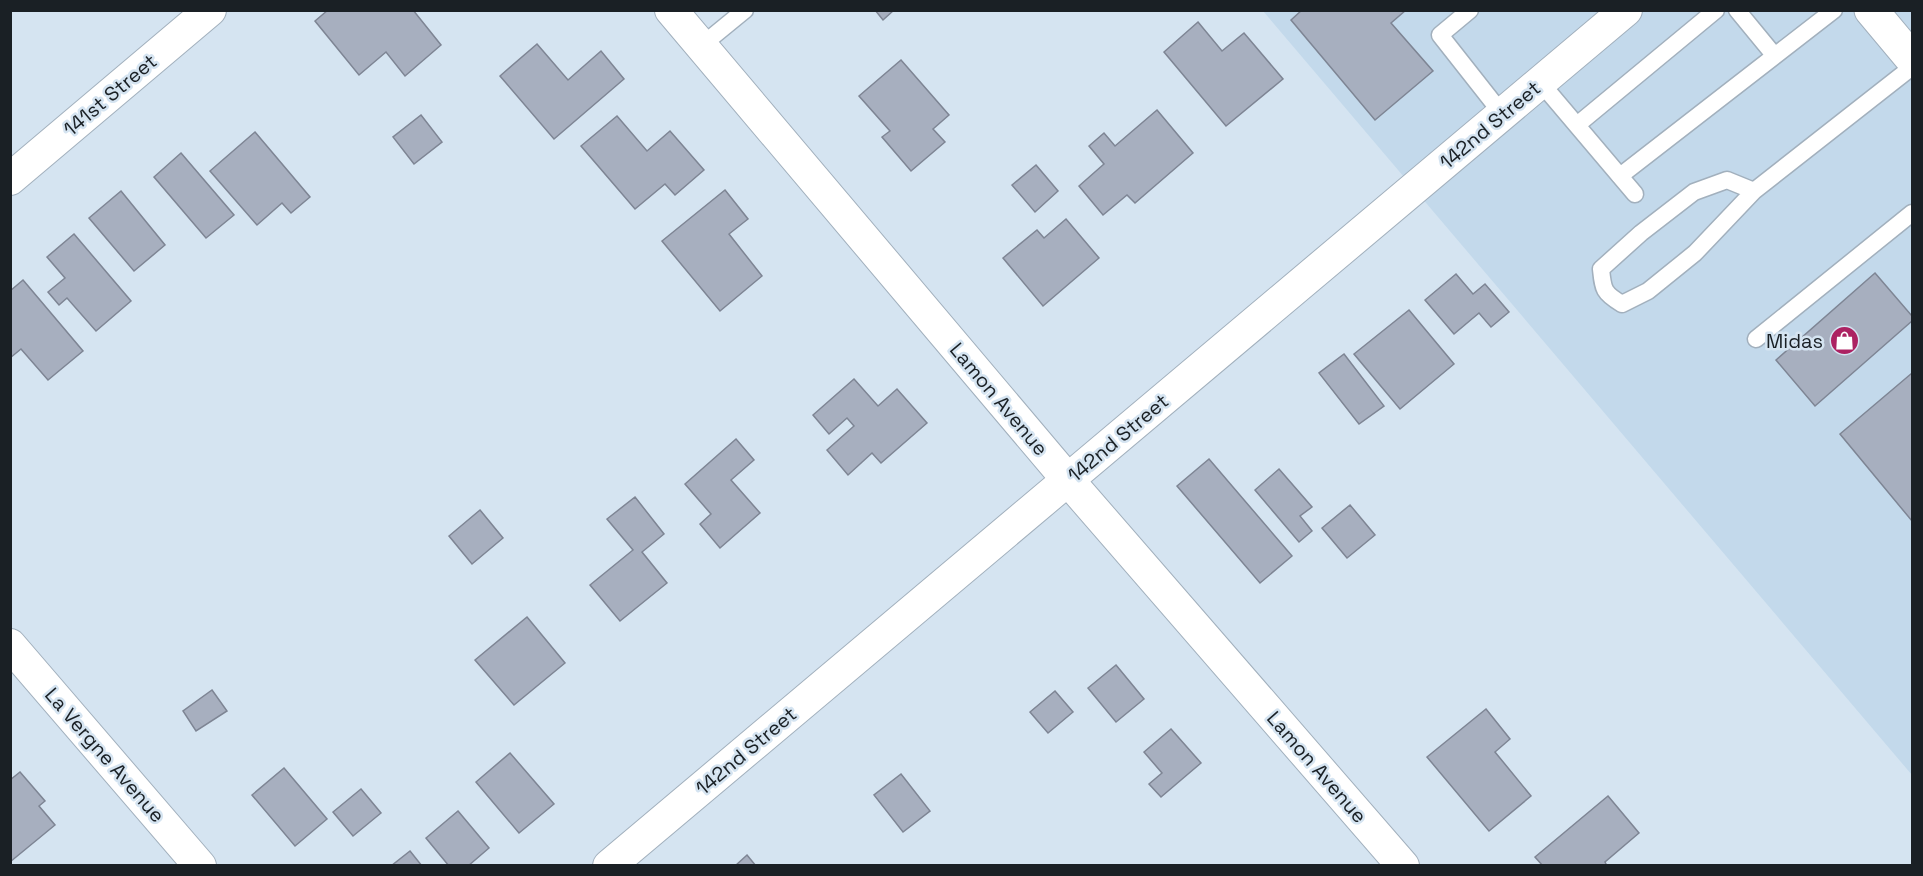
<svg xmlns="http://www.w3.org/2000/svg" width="1923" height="876" font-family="'Space Grotesk',sans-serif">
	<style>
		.built { fill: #c3d9eb }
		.building { fill: #a7afbf; stroke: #7e8594; stroke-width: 1.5 }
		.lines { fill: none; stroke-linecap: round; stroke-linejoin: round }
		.service-casing { stroke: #a2b0bd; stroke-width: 19 }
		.minor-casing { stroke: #a2b0bd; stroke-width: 34 }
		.primary-casing { stroke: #a2b0bd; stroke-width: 35 }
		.service { stroke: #fff; stroke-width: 16 }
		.minor { stroke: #fff; stroke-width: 32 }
		.primary { stroke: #fff; stroke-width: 33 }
		.labels { text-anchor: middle; stroke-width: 5; stroke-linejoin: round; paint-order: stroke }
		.street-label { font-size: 20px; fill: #1a2025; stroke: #d5e4f1 }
		.poi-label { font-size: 20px; fill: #1a2025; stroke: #d5e4f1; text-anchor: end }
	</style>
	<rect width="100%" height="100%" fill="#d5e4f1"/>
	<path class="built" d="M 1263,11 L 1912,11 L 1912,775 Z"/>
	<g class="building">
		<path d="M 328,10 L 413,10 L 441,45 L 405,76 L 386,52 L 359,75 L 315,21 Z"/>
		<path d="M 875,10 L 894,10 L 883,20 Z"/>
		<path d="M 1302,10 L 1406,10 L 1391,23 L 1433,71 L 1375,120 L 1291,20 Z"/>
		<path d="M 1198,22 L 1222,51 L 1244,33 L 1283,79 L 1226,126 L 1164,52 Z"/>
		<path d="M 537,44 L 568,80 L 601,51 L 624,79 L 554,139 L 500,76 Z"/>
		<path d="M 901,60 L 949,115 L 933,129 L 945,142 L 911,171 L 882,137 L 890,131 L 859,96 Z"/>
		<path d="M 1157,110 L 1193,153 L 1135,203 L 1127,195 L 1103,215 L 1079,186 L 1104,164 L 1089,146 L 1104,133 L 1115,146 Z"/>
		<path d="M 421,115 L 442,142 L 414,164 L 393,137 Z"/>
		<path d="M 617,116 L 647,151 L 670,131 L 704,170 L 675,195 L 665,184 L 635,209 L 581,146 Z"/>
		<path d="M 255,132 L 310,197 L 291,213 L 282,203 L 257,225 L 210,171 Z"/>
		<path d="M 181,153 L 234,215 L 206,238 L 154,177 Z"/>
		<path d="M 1036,165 L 1058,191 L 1035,212 L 1012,185 Z"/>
		<path d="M 725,190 L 748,219 L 729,234 L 762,276 L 720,311 L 662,241 Z"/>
		<path d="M 121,191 L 165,245 L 134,271 L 89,218 Z"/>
		<path d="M 1066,219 L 1099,258 L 1043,306 L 1003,258 L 1037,230 L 1044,238 Z"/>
		<path d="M 74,234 L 131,301 L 96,331 L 67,298 L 59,305 L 48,292 L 65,278 L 47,257 Z"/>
		<path d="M 1875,273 L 1912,316 L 1912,321 L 1815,406 L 1776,360 Z"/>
		<path d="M 1456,274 L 1473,294 L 1485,284 L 1509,312 L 1491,327 L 1479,313 L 1454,334 L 1425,300 Z"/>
		<path d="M 23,280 L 83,351 L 48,380 L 21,349 L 10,358 L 10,291 Z"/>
		<path d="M 1409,310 L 1454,364 L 1400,409 L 1354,354 Z"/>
		<path d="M 1344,354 L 1384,406 L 1359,424 L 1319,373 Z"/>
		<path d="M 1912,373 L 1912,521 L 1840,434 Z"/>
		<path d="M 854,379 L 878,406 L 897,389 L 927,423 L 881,463 L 872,453 L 848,475 L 827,450 L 854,426 L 847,418 L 829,434 L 813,415 Z"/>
		<path d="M 736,439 L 754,460 L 731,480 L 760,513 L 720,548 L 700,524 L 711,514 L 685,484 Z"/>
		<path d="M 1209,459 L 1292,556 L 1260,583 L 1177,486 Z"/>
		<path d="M 1279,469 L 1312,507 L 1300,516 L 1312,531 L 1299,542 L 1255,490 Z"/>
		<path d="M 635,497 L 664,534 L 642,552 L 667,583 L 620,621 L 590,585 L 633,550 L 607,519 Z"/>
		<path d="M 1350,505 L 1375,535 L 1347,558 L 1322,528 Z"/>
		<path d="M 480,510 L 503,538 L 472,564 L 449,536 Z"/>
		<path d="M 527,617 L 565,663 L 514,705 L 475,660 Z"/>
		<path d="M 1116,665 L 1144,699 L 1116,722 L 1088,688 Z"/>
		<path d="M 212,690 L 227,711 L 196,731 L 183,711 Z"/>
		<path d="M 1055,691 L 1073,712 L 1048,733 L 1030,712 Z"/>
		<path d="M 1486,709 L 1510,739 L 1495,752 L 1531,796 L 1489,831 L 1427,757 Z"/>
		<path d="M 1171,729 L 1201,763 L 1161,797 L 1149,784 L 1162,773 L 1144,752 Z"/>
		<path d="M 510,753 L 554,804 L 519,833 L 476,782 Z"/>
		<path d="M 284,768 L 327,819 L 295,846 L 252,795 Z"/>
		<path d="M 20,772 L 45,801 L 39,806 L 55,825 L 10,862 L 10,780 Z"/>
		<path d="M 901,774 L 930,811 L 903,832 L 874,795 Z"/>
		<path d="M 361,789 L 381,813 L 353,836 L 333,812 Z"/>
		<path d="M 1608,796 L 1639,833 L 1605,862 L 1607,866 L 1543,866 L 1535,857 Z"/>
		<path d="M 458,811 L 489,848 L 468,866 L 449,866 L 426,838 Z"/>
		<path d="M 410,851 L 422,866 L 391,866 Z"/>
		<path d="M 747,855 L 756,866 L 735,866 Z"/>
	</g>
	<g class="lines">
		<defs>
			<g id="service">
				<path d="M 1470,10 L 1440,35 L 1503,115"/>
				<path d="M 1737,10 L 1774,55"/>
				<path d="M 701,46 L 745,10"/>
				<path d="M 1541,83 L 1635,194"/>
				<path d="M 1577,125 L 1716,10"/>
				<path d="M 1620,176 L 1834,10"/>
				<path d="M 1754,191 L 1727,180 L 1694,192 L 1641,233 L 1601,269 C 1603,289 1603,293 1622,304 L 1648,291 L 1695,253 L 1754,191 L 1912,67"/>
				<path d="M 1756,339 L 1912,213"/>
			</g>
			<g id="minor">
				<path d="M 671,10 L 1068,480 L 1403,866"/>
				<path d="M 10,179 L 210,10"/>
				<path d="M 10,645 L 200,866"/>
				<path d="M 609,866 L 1626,10"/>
			</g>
			<path id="primary" d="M 1871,10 L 1912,59"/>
		</defs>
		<use href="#service" class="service-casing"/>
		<use href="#minor" class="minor-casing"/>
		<use href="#primary" class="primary-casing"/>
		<use href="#service" class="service"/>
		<use href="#minor" class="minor"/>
		<use href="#primary" class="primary"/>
	</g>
	<defs>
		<symbol id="shop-disc" viewBox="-11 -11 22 22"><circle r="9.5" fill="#ac2262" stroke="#d5e4f1"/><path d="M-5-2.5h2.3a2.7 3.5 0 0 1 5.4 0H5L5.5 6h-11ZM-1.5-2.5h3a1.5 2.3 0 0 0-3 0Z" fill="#fff"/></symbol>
	</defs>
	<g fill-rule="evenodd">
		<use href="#shop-disc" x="1828" y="324" width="33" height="33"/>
	</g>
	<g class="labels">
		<g class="street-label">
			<text transform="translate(110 95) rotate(-40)" y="7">141st Street</text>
			<text transform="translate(1490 125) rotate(-40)" y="7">142nd Street</text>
			<text transform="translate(999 399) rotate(50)" y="7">Lamon Avenue</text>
			<text transform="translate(1118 438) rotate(-40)" y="7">142nd Street</text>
			<text transform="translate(746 751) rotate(-40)" y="7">142nd Street</text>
			<text transform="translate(105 755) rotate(49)" y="7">La Vergne Avenue</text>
			<text transform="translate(1317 767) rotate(49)" y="7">Lamon Avenue</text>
		</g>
		<g class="poi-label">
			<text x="1823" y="348">Midas</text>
		</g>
	</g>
	<rect width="1923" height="876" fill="none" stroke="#1a2025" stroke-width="24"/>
</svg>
